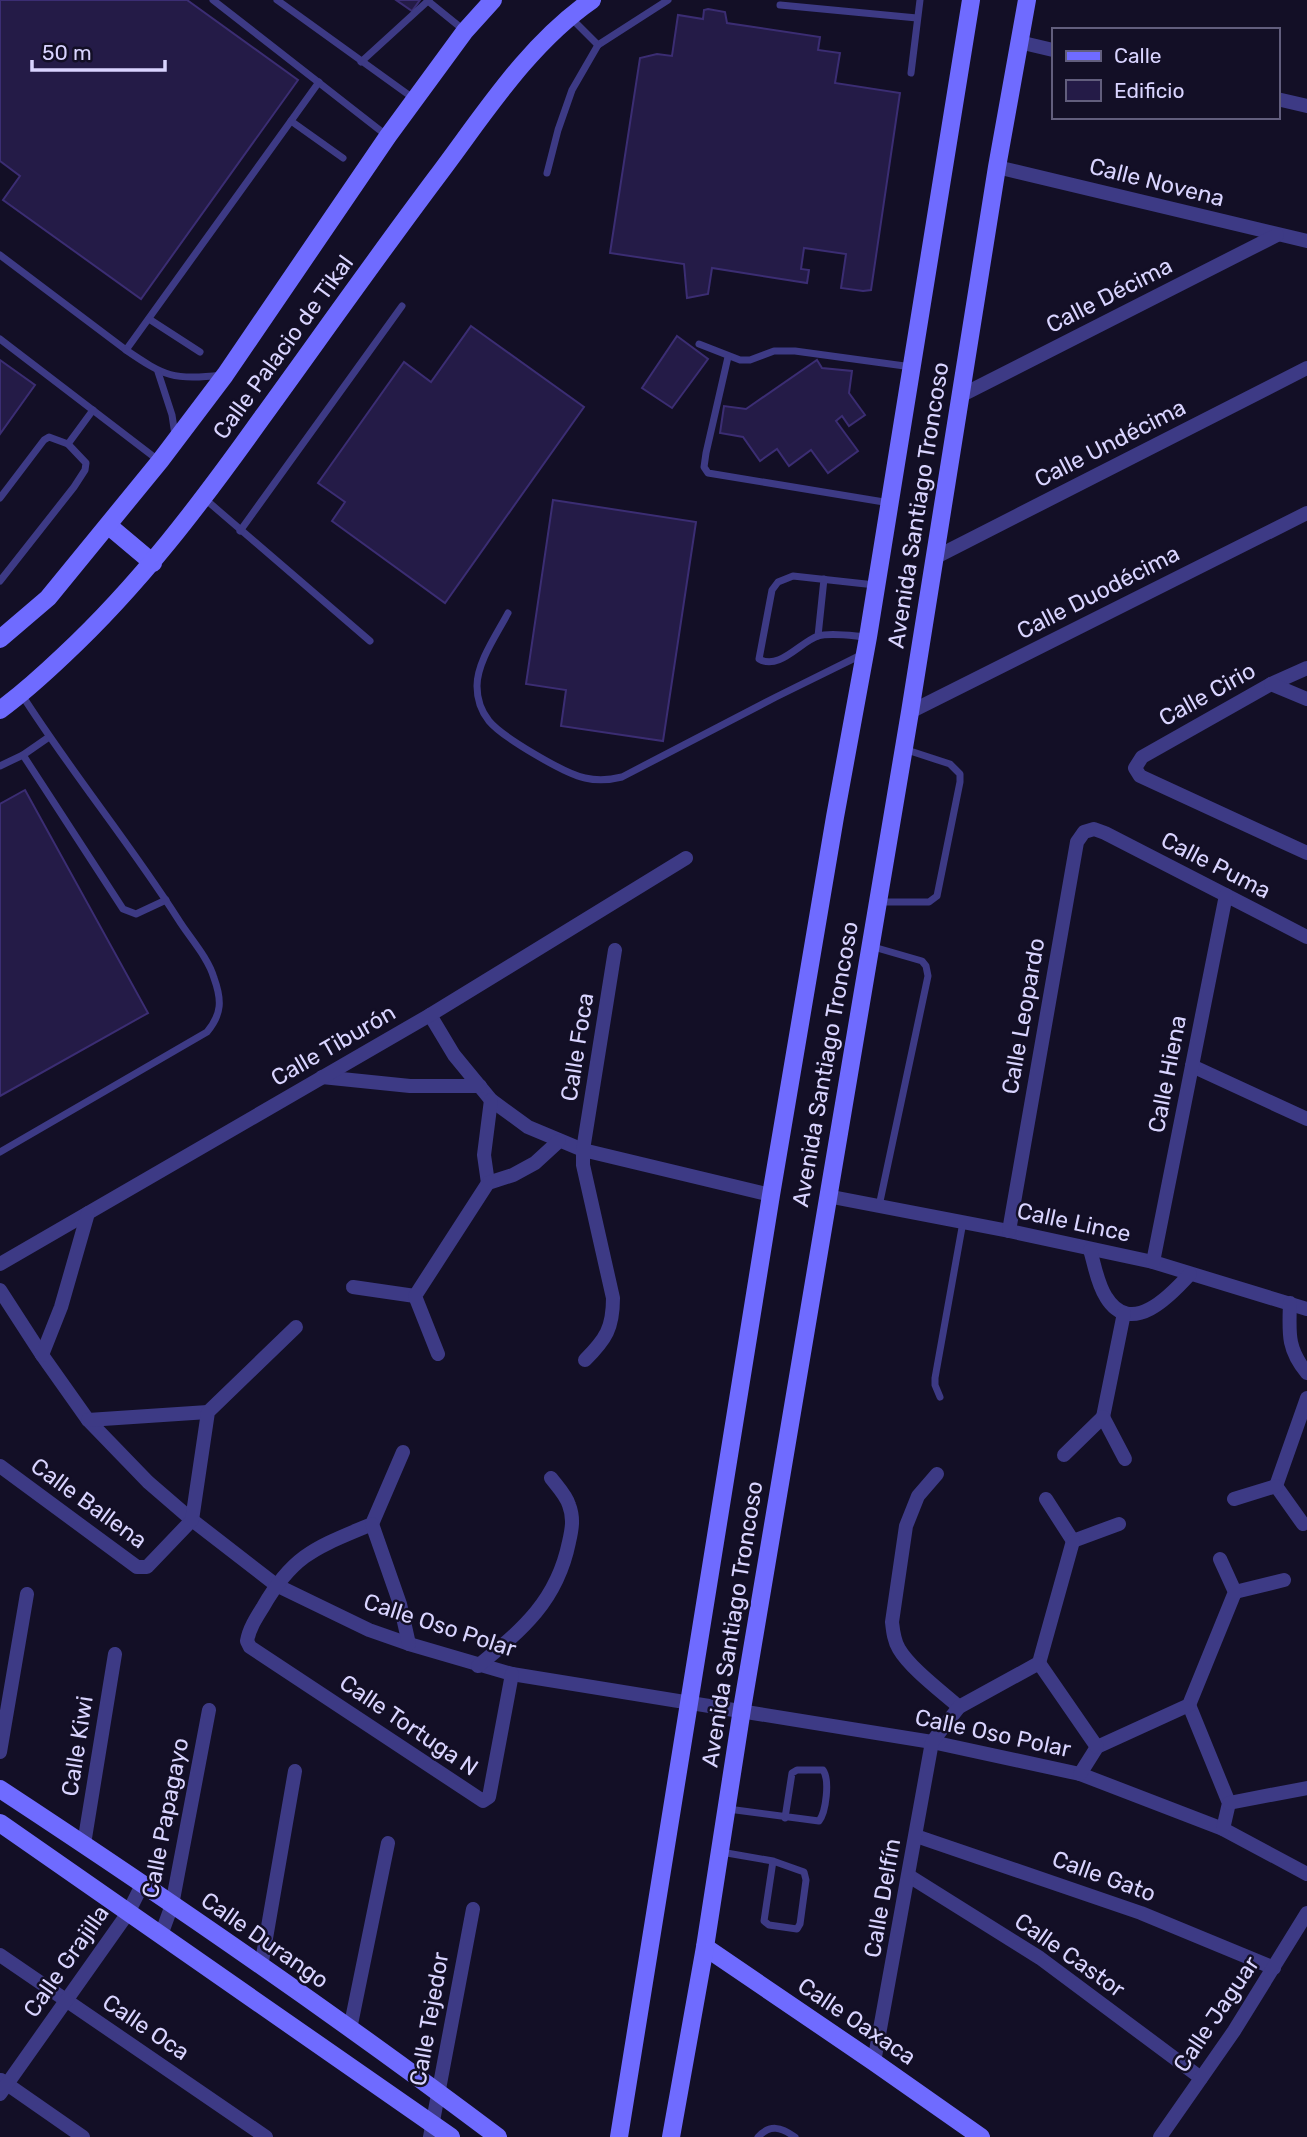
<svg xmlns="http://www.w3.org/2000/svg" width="1307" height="2137" font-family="Rubik,sans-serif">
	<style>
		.building { fill: #241b47; stroke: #3b2d73; stroke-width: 2 }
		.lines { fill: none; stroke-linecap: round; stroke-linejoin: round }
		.lane { stroke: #3d3a85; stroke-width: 7 }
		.street { stroke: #3d3a85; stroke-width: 14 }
		.secondary { stroke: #6f6bff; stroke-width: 18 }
		.labels { text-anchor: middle; stroke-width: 5; stroke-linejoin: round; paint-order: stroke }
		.street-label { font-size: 23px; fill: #d9d4ff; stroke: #130f26 }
	</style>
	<rect width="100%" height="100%" fill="#130f26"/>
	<g class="building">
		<path d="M 0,0 L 187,0 L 298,80 L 141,299 L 3,200 L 20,176 L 0,161 Z"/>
		<path d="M 396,0 L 420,0 L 412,11 Z"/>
		<path d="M 708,9 L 725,12 L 727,23 L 820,37 L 818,50 L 840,53 L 835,83 L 900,93 L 871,290 L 863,291 L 841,288 L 846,254 L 804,248 L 801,269 L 809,270 L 807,283 L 712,268 L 708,294 L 687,298 L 684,264 L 610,253 L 640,58 L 657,54 L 672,56 L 678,15 L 703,19 L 704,10 Z"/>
		<path d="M 471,326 L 584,407 L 445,603 L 332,521 L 345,502 L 318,483 L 404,362 L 431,382 Z"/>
		<path d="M 677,336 L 708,359 L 672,408 L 642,388 Z"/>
		<path d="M 0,360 L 35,385 L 0,434 Z"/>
		<path d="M 817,360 L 822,368 L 852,371 L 849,393 L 865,415 L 849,426 L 842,416 L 836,421 L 858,451 L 828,473 L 811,450 L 789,466 L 777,449 L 760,461 L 743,437 L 720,433 L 724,406 L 746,409 Z"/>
		<path d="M 553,500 L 696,522 L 663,741 L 561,726 L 566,690 L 526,684 Z"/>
		<path d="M 25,790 L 148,1013 L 0,1096 L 0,804 Z"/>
	</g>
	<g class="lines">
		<g class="lane">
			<path d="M 213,0 L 386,135"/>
			<path d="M 277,0 L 413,98"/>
			<path d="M 428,1 L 465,31"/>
			<path d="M 780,5 L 917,18"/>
			<path d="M 569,16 L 598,45 L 668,0"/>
			<path d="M 361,62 L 429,0"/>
			<path d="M 911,73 L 920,0"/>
			<path d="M 291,121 L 343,158"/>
			<path d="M 547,173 L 558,130 L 572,90 L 598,45"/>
			<path d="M 0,255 L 126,350 L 319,82"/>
			<path d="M 149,319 L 200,352"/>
			<path d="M 0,339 L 158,460"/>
			<path d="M 699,344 L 740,360 L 750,360 L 774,351 L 795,351 L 912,367"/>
			<path d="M 126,350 C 164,376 174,381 221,375"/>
			<path d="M 728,357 L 706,453 L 704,467 L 708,473 L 890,503"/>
			<path d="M 158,372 L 172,415 L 175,435"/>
			<path d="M 68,444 L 93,410"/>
			<path d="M 0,498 L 44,440 L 49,437 L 68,444 L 86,463 L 85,470 L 74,487 L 0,581"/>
			<path d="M 205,499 L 370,641"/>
			<path d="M 240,531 L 402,306"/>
			<path d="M 508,613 C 497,634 477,662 477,686 C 477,699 481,711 489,721 C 502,737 565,774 585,778 C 598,781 610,780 622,777 L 776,697 L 861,655"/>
			<path d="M 818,636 L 824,579"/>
			<path d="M 867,637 C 853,636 831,632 818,636 C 800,642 779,671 759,659 L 772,590 L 778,582 L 793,576 L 875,585"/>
			<path d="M 23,755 L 123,909 L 136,914 L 166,900"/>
			<path d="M 0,766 L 23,755 L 49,737"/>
			<path d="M 879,902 L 929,902 L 937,896 L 960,782 L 960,774 L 950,764 L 904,749"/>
			<path d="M 870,946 L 922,961 L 926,966 L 928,976 L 879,1206"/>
			<path d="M 0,1152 L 207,1032 C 222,1014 222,1000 214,978 C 208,957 189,937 178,919 C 129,842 71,772 22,695"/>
			<path d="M 940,1397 L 935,1385 L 935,1378 L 963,1222"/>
			<path d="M 728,1809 L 819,1821 C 826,1812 830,1780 823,1770 L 797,1770 L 792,1773 L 785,1818"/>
			<path d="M 721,1852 L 773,1861 L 804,1872 L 806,1880 L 800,1924 L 797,1929 L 769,1925 L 764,1921 L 773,1861"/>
			<path d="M 758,2137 C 770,2124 781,2127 795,2137"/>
		</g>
		<g class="street">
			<path d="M 1019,42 L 1053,50"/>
			<path d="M 1277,99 L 1307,106"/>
			<path d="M 997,167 L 1307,241"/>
			<path d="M 962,395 L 1277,235"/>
			<path d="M 934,558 L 1307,368"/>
			<path d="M 1307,668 L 1271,684 L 1142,757 L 1135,768 L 1140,776 L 1307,853"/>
			<path d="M 1271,684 L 1307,699"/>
			<path d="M 910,712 L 1307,513"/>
			<path d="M 430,1015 L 454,1055 L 491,1100 L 528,1127 L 583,1150 L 771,1195"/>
			<path d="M 1192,1066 L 1307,1119"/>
			<path d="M 322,1077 L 410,1086 L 480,1086"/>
			<path d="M 488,1183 L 484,1155 L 491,1100"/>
			<path d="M 827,1196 L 1009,1231 L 1153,1262 L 1307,1309"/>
			<path d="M 1009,1231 L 1077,842 L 1084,832 L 1094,829 L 1105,833 L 1307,937"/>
			<path d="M 1090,1250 C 1095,1266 1097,1283 1106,1297 C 1131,1338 1171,1295 1190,1274"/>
			<path d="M 1153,1262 L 1226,895"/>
			<path d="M 0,1264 L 430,1015 L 686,858"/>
			<path d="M 353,1287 L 415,1296"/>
			<path d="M 0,1290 L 42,1355 L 88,1420 L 148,1482 L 192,1520 L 276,1585 L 369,1630 L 409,1644 L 512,1674 L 932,1742 L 1080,1774 L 1223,1829 L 1307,1874"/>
			<path d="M 1290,1303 C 1289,1333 1287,1349 1307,1373"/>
			<path d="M 438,1354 L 415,1296 L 488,1183 L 513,1175 L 535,1163 L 559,1141"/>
			<path d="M 42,1355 L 61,1307 L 88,1213"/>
			<path d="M 585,1360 C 606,1339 613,1328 613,1298 L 583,1165 L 583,1150 L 615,950"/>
			<path d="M 1103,1417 L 1124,1313"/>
			<path d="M 88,1420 L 208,1412"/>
			<path d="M 403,1452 L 372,1524 C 318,1547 294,1553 263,1607 C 256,1618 249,1629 247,1641 L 250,1647 L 483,1801 L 489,1797 L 512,1674"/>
			<path d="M 1064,1455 L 1103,1417 L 1125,1459"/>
			<path d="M 0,1466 L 137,1567 L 147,1567 L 192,1520 L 208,1412 L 296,1327"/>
			<path d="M 937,1474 L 918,1496 L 906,1526 L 892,1622 C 893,1631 894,1641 899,1649 C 910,1668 942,1692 959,1707"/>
			<path d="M 1276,1486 L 1307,1398"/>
			<path d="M 1276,1486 L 1303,1524"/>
			<path d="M 1046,1499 L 1073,1541 L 1119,1524"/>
			<path d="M 1234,1499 L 1276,1486"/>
			<path d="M 372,1524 L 400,1604 L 409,1644"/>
			<path d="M 1235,1592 L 1284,1580"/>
			<path d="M 1039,1663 L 1073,1541"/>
			<path d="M 478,1666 C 523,1629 557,1601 569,1542 C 572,1529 574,1518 569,1505 C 566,1495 557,1486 551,1478"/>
			<path d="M 1189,1705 L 1229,1803 L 1223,1829"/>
			<path d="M 0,1752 L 27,1594"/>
			<path d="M 1080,1774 L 1097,1747 L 1189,1705 L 1235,1592 L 1220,1559"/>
			<path d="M 1229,1803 L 1307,1788"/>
			<path d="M 916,1836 L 1141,1913 L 1274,1968"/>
			<path d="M 84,1844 L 115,1654"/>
			<path d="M 909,1876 L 1040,1958 L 1201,2078"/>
			<path d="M 161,1935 L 172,1905 L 209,1710"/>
			<path d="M 0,1955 L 266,2137"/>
			<path d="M 261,1967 L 295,1771"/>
			<path d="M 350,2029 L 388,1843"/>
			<path d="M 874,2062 L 932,1742 L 959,1707 L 1039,1663 L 1097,1747"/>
			<path d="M 1,2080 L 83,2137"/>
			<path d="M 0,2094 L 128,1913 L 142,1885"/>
			<path d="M 430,2137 L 473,1909"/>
			<path d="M 1160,2137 L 1234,2031 L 1307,1913"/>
		</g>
		<g class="secondary">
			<path d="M 109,526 L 153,563"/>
			<path d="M 0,639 L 48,598 L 160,461 L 225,375 L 388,136 L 465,31 L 493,0"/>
			<path d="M 0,710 C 23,693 44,674 64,655 C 140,584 201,503 261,419 C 319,339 376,258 436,178 C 483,116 527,45 592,0"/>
			<path d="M 0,1789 C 169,1900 336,2015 498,2137"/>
			<path d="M 0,1823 L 451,2137"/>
			<path d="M 705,1947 L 874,2062 L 981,2137"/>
			<path d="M 619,2137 L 771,1195 L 835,817 L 868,637 L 971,0"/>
			<path d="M 671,2137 L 705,1947 L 742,1709 L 910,712 L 997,167 L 1027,0"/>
		</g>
	</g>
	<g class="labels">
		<g class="street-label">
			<text transform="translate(1157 182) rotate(14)" y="8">Calle Novena</text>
			<text transform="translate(1109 295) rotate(-27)" y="8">Calle Décima</text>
			<text transform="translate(283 347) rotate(-54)" y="8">Calle Palacio de Tikal</text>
			<text transform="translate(1110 443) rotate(-27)" y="8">Calle Undécima</text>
			<text transform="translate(918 505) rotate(-81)" y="8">Avenida Santiago Troncoso</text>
			<text transform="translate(1098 592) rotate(-27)" y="8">Calle Duodécima</text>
			<text transform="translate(1207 694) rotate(-29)" y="8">Calle Cirio</text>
			<text transform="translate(1216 865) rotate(27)" y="8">Calle Puma</text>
			<text transform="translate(1023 1016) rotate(-80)" y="8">Calle Leopardo</text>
			<text transform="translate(333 1045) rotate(-30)" y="8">Calle Tiburón</text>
			<text transform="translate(577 1047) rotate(-81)" y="8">Calle Foca</text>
			<text transform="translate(825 1064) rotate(-80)" y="8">Avenida Santiago Troncoso</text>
			<text transform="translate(1167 1074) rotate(-79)" y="8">Calle Hiena</text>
			<text transform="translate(1074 1222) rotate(12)" y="8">Calle Lince</text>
			<text transform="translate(89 1503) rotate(36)" y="8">Calle Ballena</text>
			<text transform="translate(732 1624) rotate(-81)" y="8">Avenida Santiago Troncoso</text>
			<text transform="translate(440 1625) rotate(18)" y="8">Calle Oso Polar</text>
			<text transform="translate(409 1725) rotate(34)" y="8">Calle Tortuga N</text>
			<text transform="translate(993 1733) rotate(12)" y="8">Calle Oso Polar</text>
			<text transform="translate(77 1746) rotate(-81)" y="8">Calle Kiwi</text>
			<text transform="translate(165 1818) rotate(-79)" y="8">Calle Papagayo</text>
			<text transform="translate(1104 1876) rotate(20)" y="8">Calle Gato</text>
			<text transform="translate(882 1898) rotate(-80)" y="8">Calle Delfín</text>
			<text transform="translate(265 1940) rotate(35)" y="8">Calle Durango</text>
			<text transform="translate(1070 1955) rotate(35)" y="8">Calle Castor</text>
			<text transform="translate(66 1961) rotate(-55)" y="8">Calle Grajilla</text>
			<text transform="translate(1216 2014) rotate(-56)" y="8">Calle Jaguar</text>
			<text transform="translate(429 2019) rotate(-80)" y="8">Calle Tejedor</text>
			<text transform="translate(857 2021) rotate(34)" y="8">Calle Oaxaca</text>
			<text transform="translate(146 2027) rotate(34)" y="8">Calle Oca</text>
		</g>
	</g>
	<rect x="1052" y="28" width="228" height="91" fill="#130f26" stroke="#625e7d" stroke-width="2"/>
	<rect x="1066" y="51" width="35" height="10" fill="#6f6bff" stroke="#625e7d" stroke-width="2"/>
	<text x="1114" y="63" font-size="21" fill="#d9d4ff">Calle</text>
	<rect x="1066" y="80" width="35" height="21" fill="#241b47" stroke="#625e7d" stroke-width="2"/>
	<text x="1114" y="98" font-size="21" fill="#d9d4ff">Edificio</text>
	<path d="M32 60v10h133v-10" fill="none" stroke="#d9d4ff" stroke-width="3.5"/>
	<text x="42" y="60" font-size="21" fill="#d9d4ff" stroke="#130f26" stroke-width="5" paint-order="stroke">50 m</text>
</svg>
